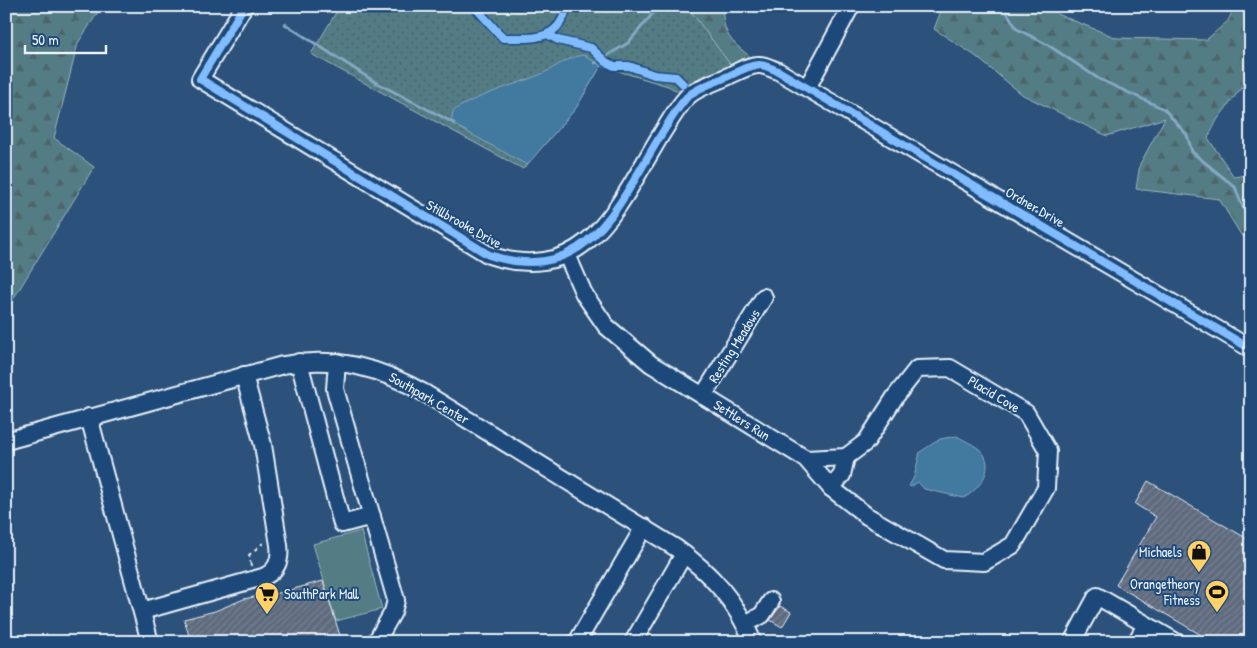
<svg xmlns="http://www.w3.org/2000/svg" width="1257" height="648" font-family="'Patrick Hand',sans-serif">
	<style>
		.forest { fill: url(#forest-firs); stroke: #9db6be }
		.park { fill: url(#park-dots); stroke: #9db6be }
		.garden { fill: #527c84; stroke: #9db6be }
		.water { fill: #43799f; stroke: #85a9c3 }
		.lines { fill: none; stroke-linecap: round; stroke-linejoin: round }
		.stream { stroke: #85a9c3; stroke-width: 3 }
		.building { fill: url(#building-hatch); stroke: #e8f1f8 }
		.minor-casing { stroke: #e8f1f8; stroke-width: 20 }
		.path { stroke: #e8f1f8; stroke-width: 2; stroke-dasharray: 5 4; stroke-linecap: butt }
		.minor { stroke: #1f4a7a; stroke-width: 16 }
		.cycleway-casing { stroke: #1f4a7a; stroke-width: 11 }
		.cycleway { stroke: #80bcff; stroke-width: 8 }
		.labels { text-anchor: middle; stroke-width: 4; stroke-linejoin: round; paint-order: stroke }
		.street-label { font-size: 14px; fill: #e8f1f8; stroke: #1f4a7a }
		.poi-label { font-size: 14px; fill: #e8f1f8; stroke: #1f4a7a; text-anchor: end }
	</style>
	<defs>
		<pattern id="forest-firs" width="22" height="20" patternUnits="userSpaceOnUse" patternTransform="scale(1.25)"><rect width="22" height="20" fill="#527c84"/><path d="M5 1l3.5 6h-7zM16 11l3.5 6h-7z" fill="#4d656a"/></pattern>
		<pattern id="park-dots" width="8" height="8" patternUnits="userSpaceOnUse" patternTransform="scale(1.25)"><rect width="8" height="8" fill="#527c84"/><path d="M2 2h.1M6 6h.1" fill="none" stroke="#4d656a" stroke-width="1.8" stroke-linecap="round"/></pattern>
		<pattern id="building-hatch" width="6" height="6" patternUnits="userSpaceOnUse" patternTransform="scale(1.25)"><rect width="6" height="6" fill="#5e6b7e"/><path d="M-1 1l2-2M0 6l6-6M5 7l2-2" fill="none" stroke="#758191"/></pattern>
	</defs>
	<rect width="100%" height="100%" fill="#2c517b"/>
	<filter id="ink" filterUnits="userSpaceOnUse"><feTurbulence type="fractalNoise" baseFrequency=".02" numOctaves="2"/><feDisplacementMap in="SourceGraphic" scale="10" xChannelSelector="R" yChannelSelector="G"/><feConvolveMatrix kernelMatrix="1 2 1 2 8 2 1 2 1" color-interpolation-filters="sRGB"/></filter>
	<g filter="url(#ink)">
		<g class="forest">
			<path d="M 6,6 L 102,6 L 78,43 L 54,138 L 94,167 L 6,311 Z"/>
			<path d="M 686,6 L 722,6 C 724,36 729,40 752,58 L 732,67 Z"/>
			<path d="M 943,6 L 1051,6 L 1057,14 L 1117,38 L 1206,40 L 1228,21 L 1235,6 L 1251,6 L 1251,75 L 1217,120 L 1208,138 L 1234,177 L 1251,174 L 1251,241 L 1241,235 L 1219,199 L 1136,189 L 1140,164 L 1165,118 L 1107,136 L 1023,95 L 974,55 L 934,29 Z"/>
		</g>
		<path class="park" d="M 340,6 L 687,6 L 732,67 L 681,93 L 668,86 L 601,66 L 576,108 L 523,169 L 311,54 Z"/>
		<path class="garden" d="M 361,531 L 382,609 L 336,621 L 313,544 Z"/>
		<g class="water">
			<path d="M 584,55 L 601,66 L 576,108 L 527,165 L 451,123 L 453,111 C 479,94 510,87 539,75 C 554,69 569,56 584,55 Z"/>
			<path d="M 957,436 C 965,441 978,446 983,453 C 995,470 978,490 964,498 L 924,489 L 918,482 L 911,487 L 909,486 L 914,477 L 920,452 L 940,439 Z"/>
		</g>
		<g class="lines">
			<g class="stream">
				<path d="M 1003,6 L 1017,29 L 1048,45 L 1099,79 L 1164,109 L 1187,135 L 1192,152 L 1235,187 L 1243,208 L 1251,214"/>
				<path d="M 285,24 L 375,82 L 454,123"/>
				<path d="M 595,63 L 628,43 L 659,6"/>
			</g>
		</g>
		<g class="building">
			<path d="M 1148,481 L 1251,541 L 1251,642 L 1213,642 L 1116,585 L 1156,517 L 1135,504 Z"/>
			<path d="M 323,581 L 342,642 L 191,642 L 184,619 L 215,611 L 244,599 L 263,595 L 264,597 Z"/>
			<path d="M 780,606 L 791,612 L 782,627 L 770,620 Z"/>
		</g>
		<g class="lines">
			<defs>
				<g id="minor">
					<path d="M 244,6 L 200,79 L 489,255 C 586,287 618,206 659,138 C 668,124 676,109 687,97 C 696,88 713,83 724,78 C 734,74 749,64 760,65 C 765,65 772,69 778,71 L 1251,349"/>
					<path d="M 807,88 L 851,6"/>
					<path d="M 567,255 L 584,294 L 606,326 L 651,364 L 806,459 L 831,488 L 867,516 L 944,560 L 984,562 L 1013,545 L 1046,488 L 1048,451 L 1026,413 L 950,368 L 917,369 L 895,397 L 866,442 L 846,457 L 806,459"/>
					<path d="M 299,362 L 342,524 L 372,516"/>
					<path d="M 337,362 L 335,389 L 396,600 L 393,612 L 376,642"/>
					<path d="M 703,396 L 764,297"/>
					<path d="M 89,417 L 150,642"/>
					<path d="M 6,441 L 283,365 C 335,355 381,368 426,394 L 676,548 C 711,573 736,601 753,642"/>
					<path d="M 831,488 L 842,475 L 846,457"/>
					<path d="M 142,611 L 263,577 C 277,571 281,560 279,545 L 263,445 L 244,375"/>
					<path d="M 745,624 L 762,615 L 771,601"/>
					<path d="M 577,642 L 644,527"/>
					<path d="M 633,642 L 684,554"/>
					<path d="M 1072,642 L 1097,596 L 1176,642"/>
					<path d="M 1136,642 L 1146,625"/>
				</g>
			</defs>
			<use href="#minor" class="minor-casing"/>
			<path class="path" d="M 251,566 L 249,555 L 263,543"/>
			<use href="#minor" class="minor"/>
			<defs>
				<g id="cycleway">
					<path d="M 244,6 L 200,79 L 489,255 C 586,287 618,206 659,138 C 668,124 676,109 687,97 C 696,88 713,83 724,78 C 734,74 749,64 760,65 C 765,65 772,69 778,71 L 1251,349"/>
					<path d="M 474,6 L 503,38 C 533,38 559,42 567,6"/>
					<path d="M 549,35 L 558,40 L 591,48 L 606,62 L 614,66 L 629,66 L 654,75 L 676,77 L 683,84"/>
				</g>
			</defs>
			<use href="#cycleway" class="cycleway-casing"/>
			<use href="#cycleway" class="cycleway"/>
		</g>
	</g>
	<defs>
		<symbol id="shop-pin" viewBox="-11 -11 22 30"><path d="M0 17L-7.5 6A9.5 9.5 0 1 1 7.5 6Z" fill="#ffd166" stroke="#1f4a7a"/><path d="M-5-2.5h2.3a2.7 3.5 0 0 1 5.4 0H5L5.5 6h-11ZM-1.5-2.5h3a1.5 2.3 0 0 0-3 0Z" fill="#111"/></symbol>
		<symbol id="stadium-pin" viewBox="-11 -11 22 30"><path d="M0 17L-7.5 6A9.5 9.5 0 1 1 7.5 6Z" fill="#ffd166" stroke="#1f4a7a"/><path d="M0-5a6.5 5 0 1 0 0 10a6.5 5 0 1 0 0-10ZM-3.5-1.8h7v3.6h-7Z" fill="#111"/></symbol>
		<symbol id="supermarket-pin" viewBox="-11 -11 22 30"><path d="M0 17L-7.5 6A9.5 9.5 0 1 1 7.5 6Z" fill="#ffd166" stroke="#1f4a7a"/><path d="M-6-5.5h2.5l.6 2H6L4.5 2H-2.5L-4.4-4H-6ZM-1.5 3.2a1.3 1.3 0 1 0 .1 0ZM3 3.2a1.3 1.3 0 1 0 .1 0Z" fill="#111"/></symbol>
	</defs>
	<g fill-rule="evenodd">
		<use href="#shop-pin" x="1185" y="538" width="28" height="38"/>
		<use href="#stadium-pin" x="1203" y="578" width="28" height="38"/>
		<use href="#supermarket-pin" x="253" y="580" width="28" height="38"/>
	</g>
	<g class="labels">
		<g class="street-label">
			<text transform="translate(1035 207) rotate(30)" y="5">Ordner Drive</text>
			<text transform="translate(464 224) rotate(29)" y="5">Stillbrooke Drive</text>
			<text transform="translate(734 346) rotate(-58)" y="5">Resting Meadows</text>
			<text transform="translate(994 394) rotate(31)" y="5">Placid Cove</text>
			<text transform="translate(429 398) rotate(30)" y="5">Southpark Center</text>
			<text transform="translate(742 420) rotate(32)" y="5">Settlers Run</text>
		</g>
		<g class="poi-label">
			<text x="1182" y="557">Michaels</text>
			<text x="1200" y="589">Orangetheory<tspan x="1200" dy="16">Fitness</tspan></text>
			<text x="284" y="599" text-anchor="start">SouthPark Mall</text>
		</g>
	</g>
	<rect width="1257" height="648" fill="none" stroke="#1f4a7a" stroke-width="25"/>
	<rect x="12" y="12" width="1232" height="623" fill="none" stroke="#e8f1f8" stroke-width="2" filter="url(#ink)"/>
	<path d="M25 45v8h81v-8" fill="none" stroke="#e8f1f8" stroke-width="2.5"/>
	<text x="32" y="45" font-size="15" fill="#e8f1f8" stroke="#1f4a7a" stroke-width="4" paint-order="stroke">50 m</text>
</svg>
